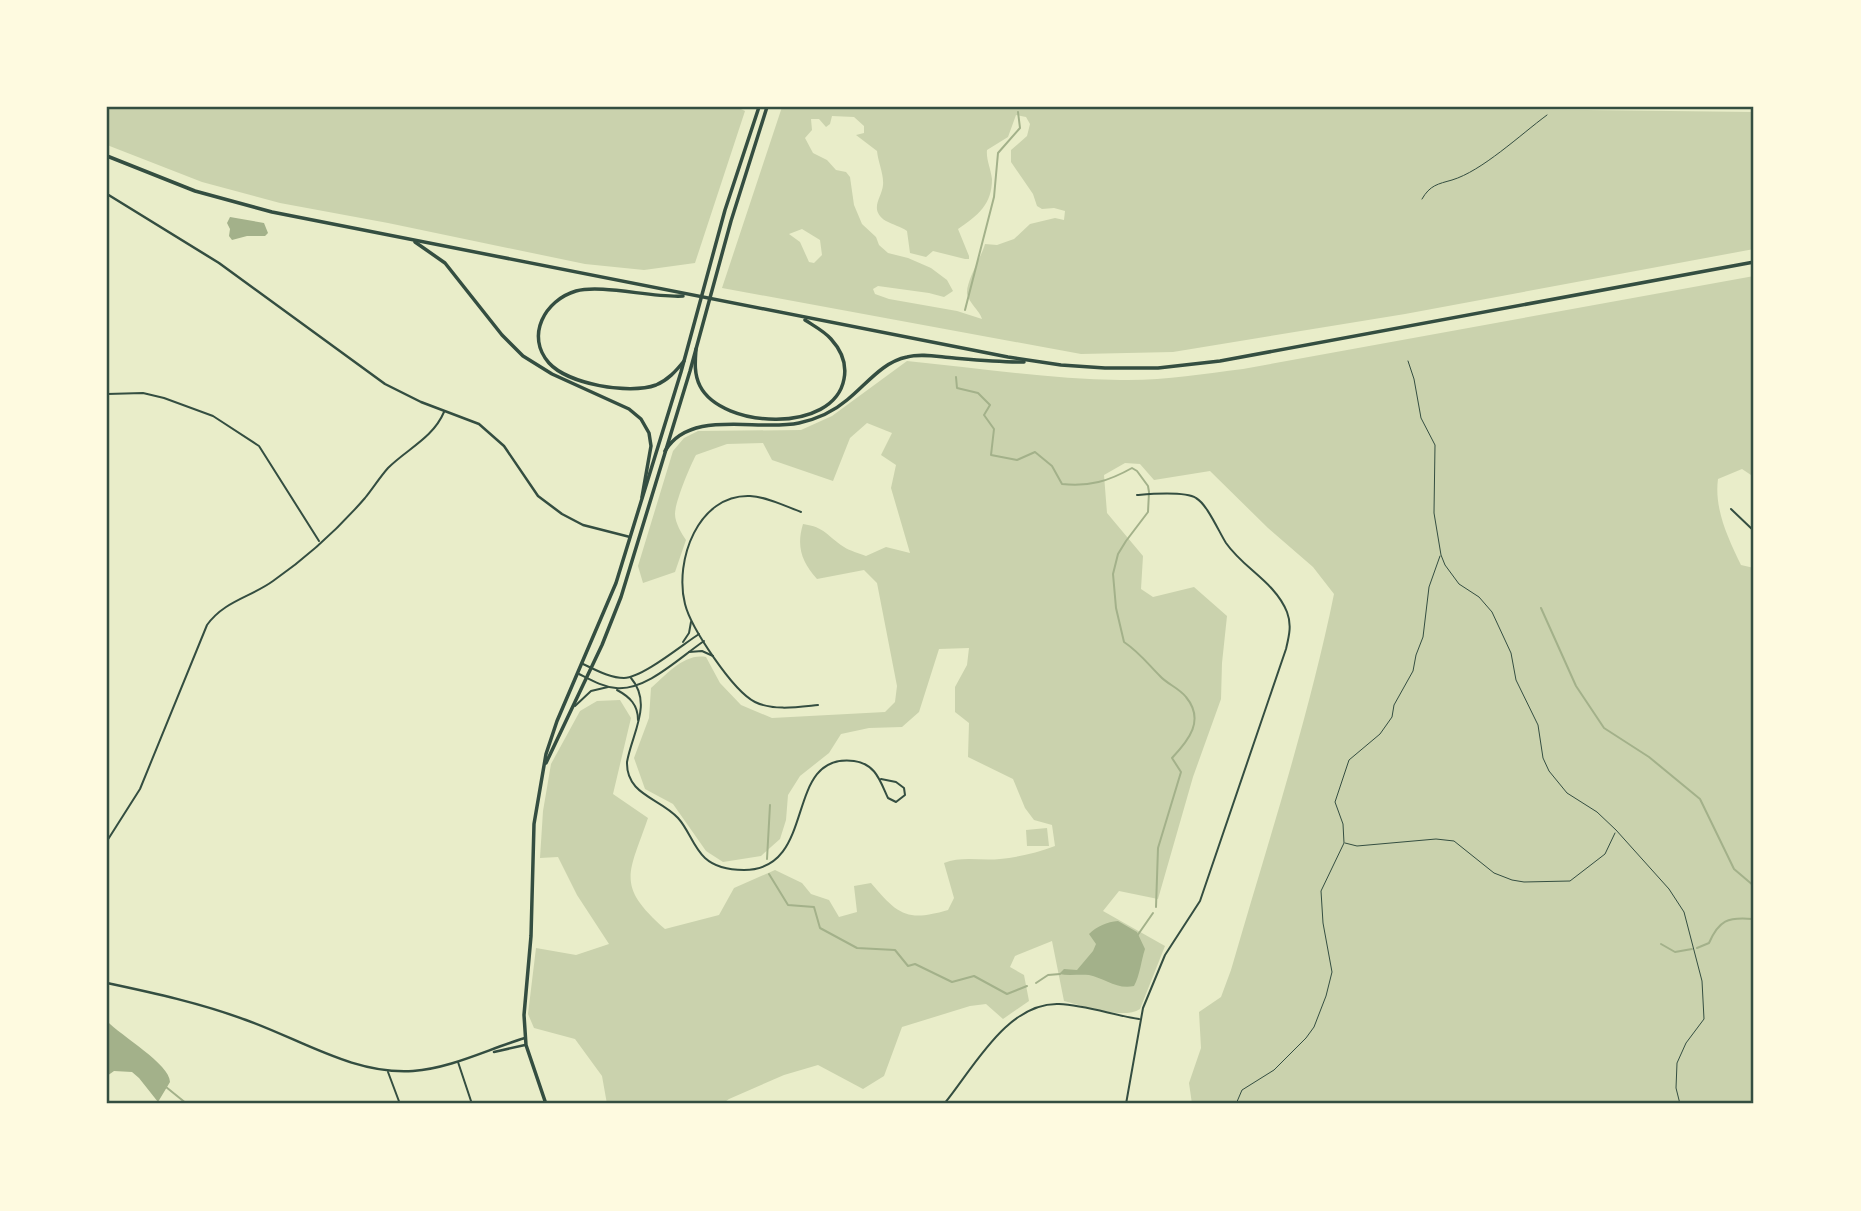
<svg xmlns="http://www.w3.org/2000/svg" width="1861" height="1211" font-family="'Asap Condensed',sans-serif">
	<style>
		.green { fill: #cad2ad; fill-rule: evenodd }
		.water { fill: #a3b18a }
		.lines { fill: none; stroke-linecap: round; stroke-linejoin: round }
		.stream { stroke: #a3b18a; stroke-width: 2 }
		.path { stroke: #344e41; stroke-width: 1 }
		.minor { stroke: #344e41; stroke-width: 2 }
		.tertiary { stroke: #344e41; stroke-width: 2.5 }
		.secondary { stroke: #344e41; stroke-width: 2.5 }
		.primary { stroke: #344e41; stroke-width: 3.5 }
		.motorway { stroke: #344e41; stroke-width: 3.5 }
		.neatline { fill: none; stroke: #344e41; stroke-width: 2.5 }
	</style>
	<rect width="100%" height="100%" fill="#e9edc9"/>
	<g class="green">
		<path d="M 107,107 L 737,107 L 745,111 L 695,263 L 644,270 L 585,264 L 388,223 L 280,203 L 202,182 L 107,145 Z"/>
		<path d="M 782,107 L 1346,107 L 1754,112 L 1754,249 L 1405,314 L 1173,352 L 1081,354 L 722,288 ZM 1016,115 L 1026,117 L 1030,124 L 1027,136 L 1011,150 L 1011,162 L 1033,194 L 1037,206 L 1042,209 L 1054,208 L 1065,211 L 1064,220 L 1055,218 L 1030,224 L 1014,239 L 997,245 L 985,244 C 981,258 966,281 967,294 C 969,303 980,311 982,319 L 957,311 L 889,299 L 875,294 L 873,289 L 878,286 L 929,293 L 944,297 L 953,291 L 947,280 L 931,268 L 908,258 L 888,253 L 879,245 L 876,237 L 862,224 L 854,205 L 850,177 L 846,172 L 836,170 L 827,160 L 813,153 L 805,138 L 812,130 L 811,119 L 819,119 L 826,127 L 830,124 L 832,116 L 854,117 L 864,126 L 864,133 L 856,135 L 877,151 C 878,162 884,174 883,185 C 882,198 868,209 886,221 C 893,225 900,226 907,231 L 910,253 L 926,257 L 933,251 L 965,259 L 969,259 L 969,256 L 958,229 C 978,215 992,205 992,179 C 991,169 986,160 987,150 L 1008,137 ZM 802,229 L 820,240 L 822,255 L 814,263 L 809,262 L 800,242 L 789,234 Z"/>
		<path d="M 1754,276 L 1754,477 L 1742,469 L 1718,479 C 1714,509 1728,538 1741,565 L 1754,568 L 1754,1104 L 1192,1104 L 1189,1083 L 1201,1048 L 1199,1012 L 1221,997 L 1231,970 C 1267,845 1308,721 1334,594 L 1313,567 L 1268,528 L 1210,471 L 1154,480 L 1140,464 L 1125,463 L 1104,475 L 1107,513 L 1143,556 L 1141,589 L 1153,597 L 1194,587 L 1227,616 L 1222,663 L 1221,699 L 1193,777 L 1158,899 L 1119,891 L 1103,911 L 1165,946 L 1140,1009 C 1123,1020 1084,1006 1064,1001 L 1052,941 L 1015,956 L 1010,967 L 1024,975 L 1029,1001 L 1003,1019 L 986,1004 L 970,1006 L 902,1027 L 884,1076 L 863,1089 L 818,1065 L 784,1075 L 729,1099 L 722,1104 L 607,1104 L 602,1076 L 575,1039 L 534,1028 L 528,1014 L 536,948 L 576,955 L 609,944 L 577,895 L 558,857 L 540,858 L 543,811 L 551,764 L 580,711 L 597,701 L 620,700 L 631,718 L 613,794 L 648,818 C 629,874 615,885 665,929 L 719,915 L 734,888 L 775,870 L 802,883 L 811,894 L 829,900 L 839,917 L 857,912 L 854,886 L 871,883 C 898,915 907,922 948,910 L 954,898 L 944,863 C 961,856 981,861 1000,859 C 1019,857 1036,853 1055,846 L 1052,825 L 1034,820 L 1025,808 L 1013,779 L 968,757 L 969,723 L 955,712 L 955,687 L 967,665 L 969,648 L 939,649 L 919,712 L 902,727 L 869,728 L 841,734 L 829,753 L 800,776 L 788,795 L 786,820 L 780,839 L 761,856 L 723,862 L 706,851 L 673,804 L 645,789 L 634,758 L 649,718 L 651,688 C 666,675 684,653 706,657 L 720,683 L 741,705 L 772,718 L 885,712 L 895,702 L 897,686 L 877,583 L 864,570 L 817,579 C 802,562 796,547 803,524 C 825,527 827,536 844,547 C 850,551 859,553 866,556 L 886,547 L 910,553 L 891,488 L 896,465 L 881,455 L 892,433 L 867,423 L 850,438 L 833,481 L 772,460 L 763,443 L 727,444 L 696,455 C 690,466 675,502 675,514 C 675,523 682,534 686,540 L 675,572 L 643,583 L 638,566 L 673,451 L 684,438 L 698,431 L 801,430 L 832,416 L 907,361 C 978,368 1049,379 1120,380 C 1162,381 1202,374 1243,369 Z"/>
		<path d="M 1047,828 L 1049,846 L 1027,846 L 1026,830 Z"/>
	</g>
	<g class="water">
		<path d="M 230,217 L 264,223 L 268,233 L 265,236 L 247,236 L 232,240 L 229,236 L 230,229 L 227,223 Z"/>
		<path d="M 1118,921 L 1137,932 L 1145,949 C 1141,961 1140,975 1134,986 C 1117,990 1104,978 1089,975 C 1079,974 1069,976 1059,974 L 1064,969 L 1077,970 L 1093,951 L 1096,944 L 1089,934 C 1097,926 1107,922 1118,921 Z"/>
		<path d="M 107,1021 C 121,1036 170,1064 170,1082 L 158,1102 L 139,1078 L 132,1072 L 114,1071 L 107,1076 Z"/>
	</g>
	<g class="lines">
		<g class="stream">
			<path d="M 965,310 L 994,197 L 998,153 L 1020,128 L 1018,112"/>
			<path d="M 956,377 L 957,388 L 978,393 L 990,405 L 984,415 L 994,429 L 991,455 L 1017,460 L 1035,452 L 1052,466 L 1062,484 C 1089,487 1109,481 1132,468 L 1137,471 L 1148,486 L 1149,492 L 1148,512 L 1126,541 L 1118,554 L 1113,574 L 1116,608 L 1124,642 C 1139,652 1148,664 1160,676 C 1167,684 1179,688 1186,697 C 1205,720 1189,740 1172,758 L 1181,772 L 1158,848 L 1156,907"/>
			<path d="M 1541,608 L 1576,686 L 1604,728 L 1649,757 L 1700,799 L 1734,869 L 1754,886"/>
			<path d="M 767,859 L 770,805"/>
			<path d="M 769,874 L 788,905 L 814,907 L 820,928 L 857,948 L 895,950 L 908,966 L 915,964 L 952,982 L 974,976 L 1007,994 L 1027,986"/>
			<path d="M 1137,936 L 1153,913"/>
			<path d="M 1661,944 L 1675,952 L 1692,949"/>
			<path d="M 1697,948 L 1709,943 C 1719,920 1728,917 1752,919 L 1754,915"/>
			<path d="M 1036,983 L 1048,975 L 1060,974"/>
			<path d="M 166,1087 L 187,1104"/>
		</g>
		<g class="path">
			<path d="M 1422,199 C 1430,185 1438,184 1452,180 C 1482,171 1520,135 1547,115"/>
			<path d="M 1408,361 L 1414,379 L 1421,418 L 1435,445 L 1434,513 L 1441,555 L 1445,565 L 1459,584 L 1479,597 L 1492,612 L 1511,653 L 1516,680 L 1538,725 L 1543,758 L 1549,771 L 1567,793 L 1597,812 L 1616,830 L 1669,889 L 1684,912 L 1702,981 L 1704,1019 L 1686,1043 L 1677,1063 L 1676,1088 L 1680,1104"/>
			<path d="M 1345,843 L 1357,846 L 1436,839 L 1454,841 L 1494,873 L 1512,880 L 1524,882 L 1570,881 L 1605,854 L 1615,833"/>
			<path d="M 1236,1104 L 1242,1090 L 1274,1070 L 1306,1038 L 1314,1027 L 1326,996 L 1332,972 L 1323,923 L 1321,891 L 1344,843 L 1343,824 L 1335,802 L 1349,760 L 1380,734 L 1392,717 L 1394,705 L 1413,671 L 1416,655 L 1423,637 L 1429,587 L 1440,556"/>
		</g>
		<g class="minor">
			<path d="M 107,394 L 143,393 L 164,398 L 213,416 L 259,446 L 319,541"/>
			<path d="M 1731,509 L 1754,531"/>
			<path d="M 801,512 C 785,506 767,497 750,496 C 698,494 674,561 685,604 C 691,628 733,691 755,702 C 774,711 798,707 818,705"/>
			<path d="M 683,642 L 689,633 L 691,622"/>
			<path d="M 689,652 L 702,651 L 713,656"/>
			<path d="M 583,664 C 596,670 610,678 624,678 C 642,678 682,645 699,634"/>
			<path d="M 579,674 C 591,680 603,687 616,688 C 646,691 679,658 704,641"/>
			<path d="M 631,678 C 653,704 632,733 627,762 C 626,795 660,798 678,818 C 689,830 693,847 705,858 C 716,868 730,870 744,870 C 819,870 782,752 854,761 C 876,764 880,781 888,798 L 896,802 L 905,795 L 904,788 L 896,782 L 881,779"/>
			<path d="M 617,690 C 630,697 638,705 638,720"/>
			<path d="M 575,706 L 591,691 L 608,687"/>
			<path d="M 107,841 L 140,789 L 207,625 C 224,601 251,597 273,581 C 306,558 339,528 365,498 C 373,488 380,477 388,468 C 407,449 433,438 444,412"/>
			<path d="M 458,1062 L 472,1104"/>
			<path d="M 388,1072 L 400,1104"/>
			<path d="M 944,1104 C 973,1069 1007,1002 1059,1004 C 1085,1005 1113,1015 1139,1019"/>
			<path d="M 1126,1104 L 1143,1008 L 1165,955 L 1200,901 L 1286,649 C 1289,636 1292,625 1287,612 C 1275,582 1244,569 1226,543 C 1219,532 1207,504 1196,498 C 1185,491 1150,494 1137,495"/>
		</g>
		<path class="tertiary" d="M 107,194 L 219,263 L 385,384 L 421,402 L 479,424 L 504,446 L 538,496 L 562,514 L 583,525 L 630,537"/>
		<g class="secondary">
			<path d="M 107,983 C 154,993 200,1003 246,1020 C 300,1039 354,1075 413,1071 C 452,1068 488,1049 525,1038"/>
			<path d="M 494,1052 L 525,1045"/>
		</g>
		<g class="primary">
			<path d="M 546,763 L 602,645 L 621,597 L 690,371 L 731,221 L 767,107"/>
			<path d="M 546,1104 L 526,1045 L 524,1015 L 531,936 L 534,824 L 546,754 L 557,721 L 616,583 L 681,372 L 725,210 L 759,107"/>
		</g>
		<g class="motorway">
			<path d="M 107,156 L 195,191 L 272,212 L 1008,357 L 1061,365 L 1105,368 L 1158,368 L 1220,361 L 1754,262"/>
			<path d="M 415,242 L 445,263 L 502,335 L 523,356 L 552,374 L 629,409 L 641,419 L 649,433 L 651,446 L 642,497"/>
			<path d="M 683,296 C 652,298 602,284 576,291 C 545,300 525,336 549,363 C 568,384 629,395 656,385 C 668,380 676,371 684,361"/>
			<path d="M 696,349 C 695,362 694,374 700,386 C 722,429 834,434 844,379 C 847,364 841,350 831,339 C 824,331 814,326 805,320"/>
			<path d="M 665,451 C 691,408 757,432 799,423 C 817,419 833,412 847,400 C 866,385 882,362 907,357 C 922,353 939,357 954,358 C 978,360 1000,362 1024,362"/>
		</g>
	</g>
	<rect width="1861" height="1211" fill="none" stroke="#fefae0" stroke-width="217"/>
	<rect x="108" y="108" width="1644" height="994" class="neatline"/>
</svg>
